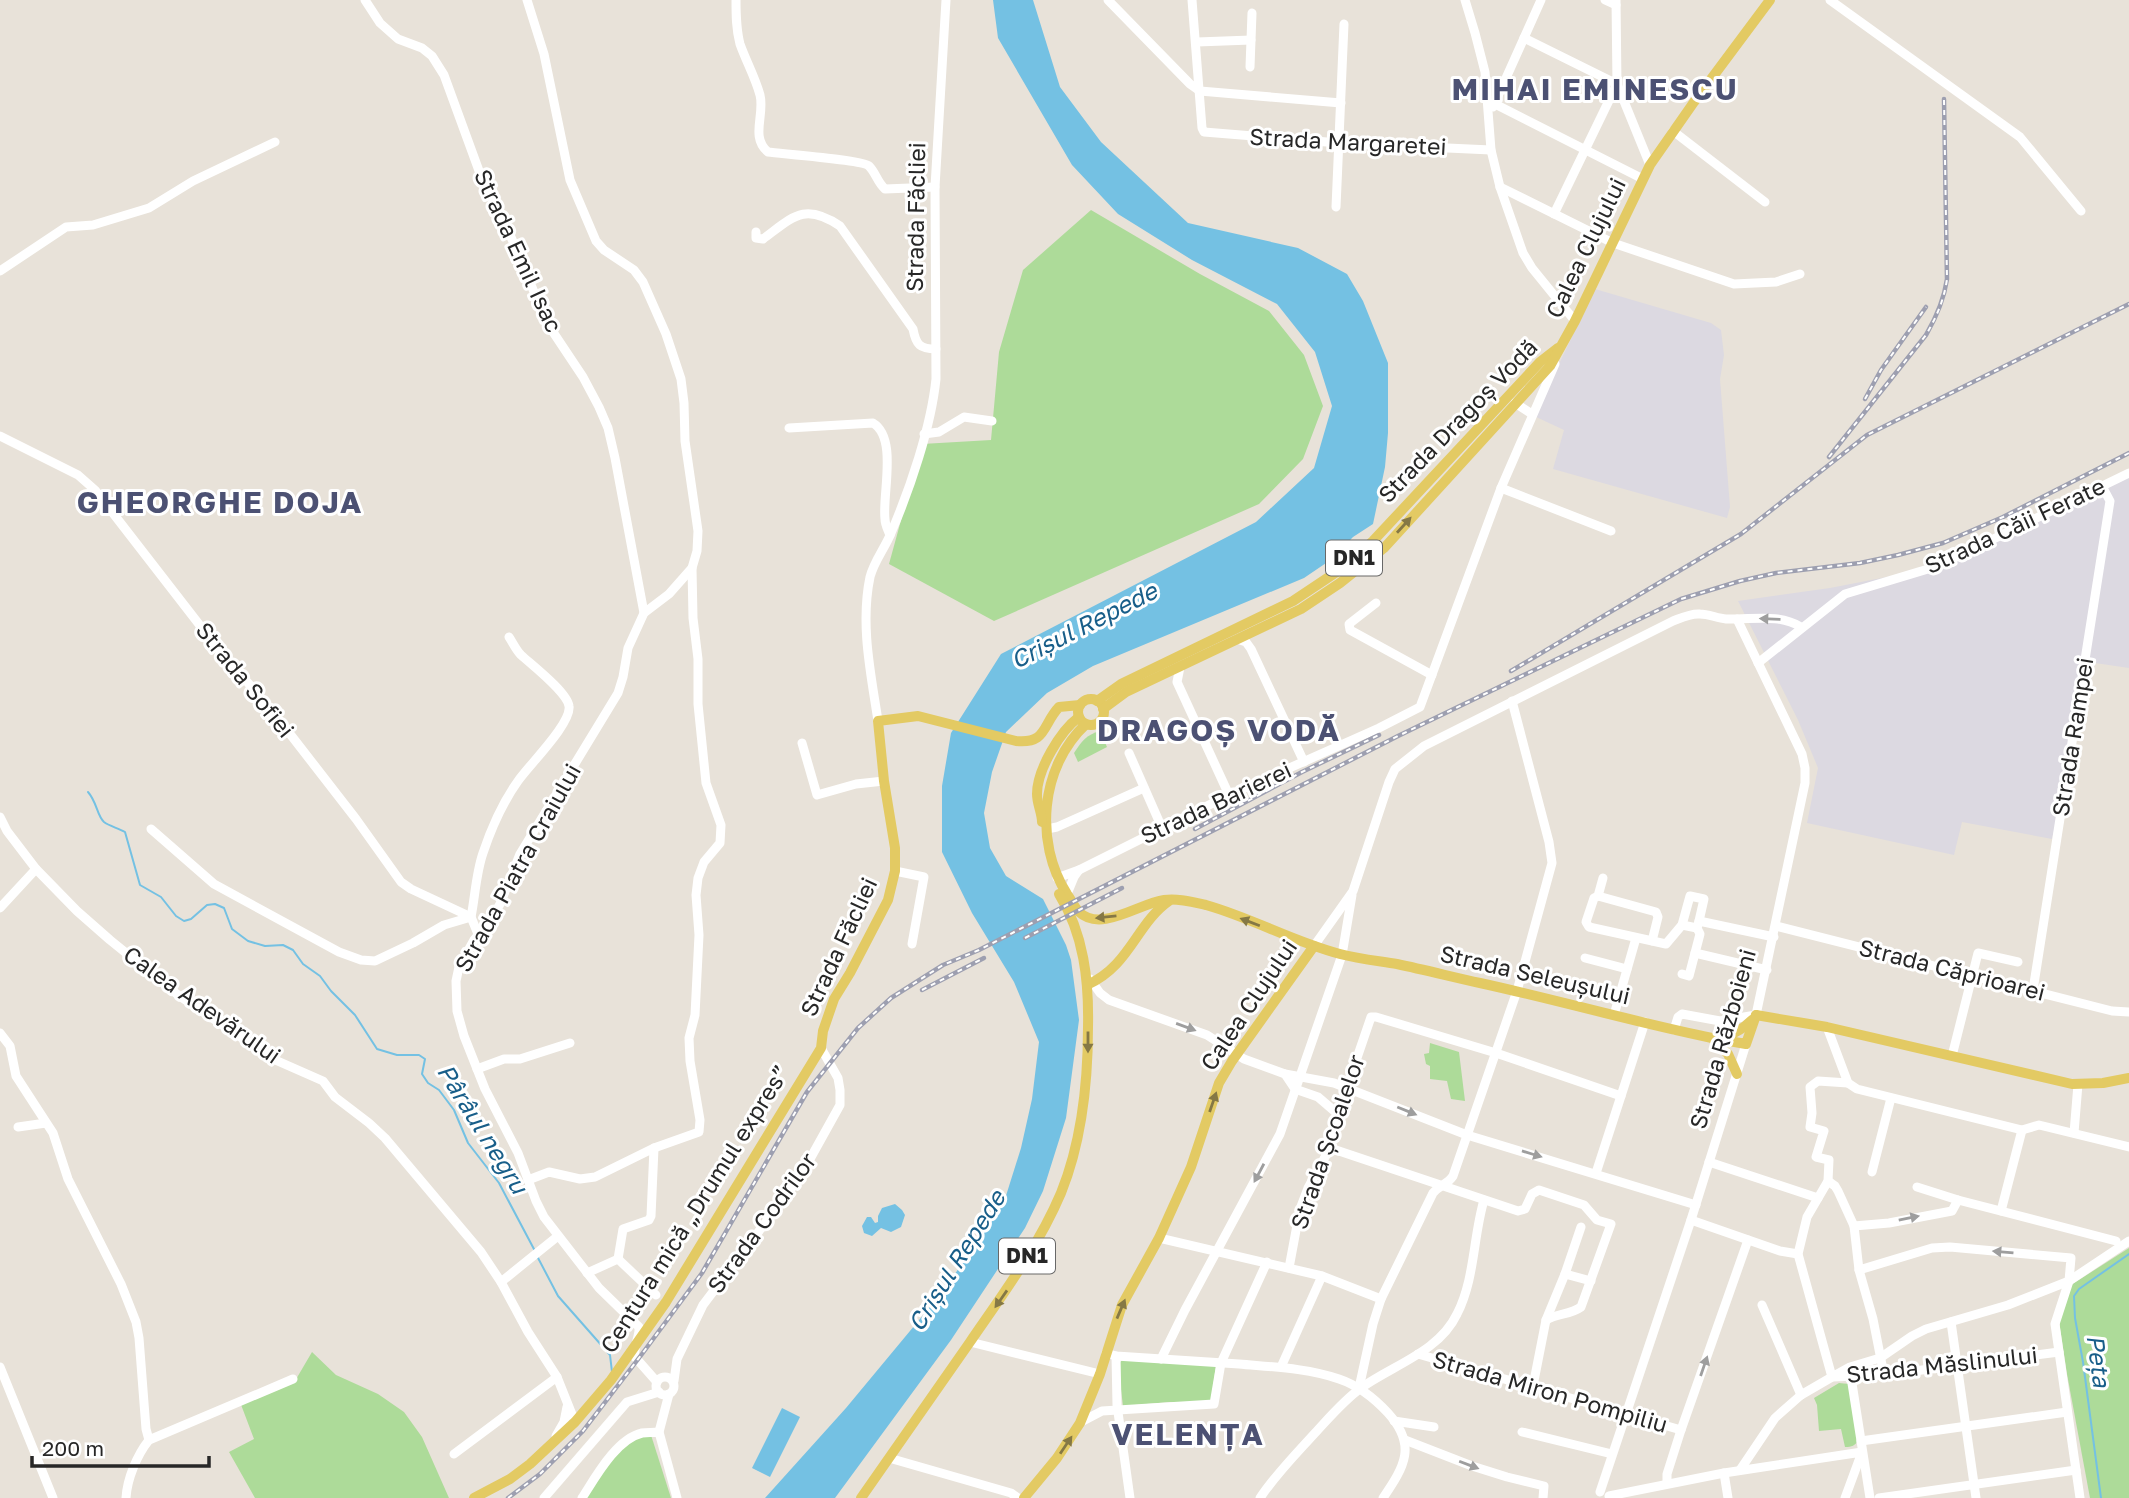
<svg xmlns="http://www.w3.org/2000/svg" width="2129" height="1498" font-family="'Golos Text',sans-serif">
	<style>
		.industrial { fill: #dcd9e1 }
		.green { fill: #addb99 }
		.water { fill: #74c1e3 }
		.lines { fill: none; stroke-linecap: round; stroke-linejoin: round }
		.stream { stroke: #74c1e3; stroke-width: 2 }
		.minor { stroke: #fff; stroke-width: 9 }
		.major { stroke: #e3ca63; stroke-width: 10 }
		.rail-casing { stroke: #9d9fb0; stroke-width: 4.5 }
		.rail { stroke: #fff; stroke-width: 2; stroke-dasharray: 5; stroke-linecap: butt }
		.oneway { fill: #857845 }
		.oneway2 { fill: #9e9e9e }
		.labels { text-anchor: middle; stroke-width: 6; stroke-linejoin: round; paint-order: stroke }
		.shield { fill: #fff; stroke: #686868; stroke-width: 2 }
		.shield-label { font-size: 21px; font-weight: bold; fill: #272727 }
		.street-label { font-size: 23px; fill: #272727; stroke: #fff }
		.water-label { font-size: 24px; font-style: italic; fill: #185e89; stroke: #fff }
		.district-label { font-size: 30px; font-weight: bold; letter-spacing: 2px; fill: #4c5173; stroke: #fff }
	</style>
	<rect width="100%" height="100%" fill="#e8e2d9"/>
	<g class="industrial">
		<path d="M 1595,289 L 1711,323 L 1721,330 L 1724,355 L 1720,379 L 1730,507 L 1727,518 L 1553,469 L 1564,430 L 1534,416 Z"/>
		<path d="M 2129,474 L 2129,668 L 2095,663 L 2052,839 L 1962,822 L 1954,855 L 1807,823 L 1818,768 L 1798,720 L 1738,601 L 1830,588 L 1902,574 L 1951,555 Z"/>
	</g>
	<g class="green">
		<path d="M 1091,210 L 1200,274 L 1269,311 L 1304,355 L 1323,406 L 1303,459 L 1259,504 L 994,621 L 889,564 L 922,444 L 991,440 L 999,352 L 1023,270 Z"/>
		<path d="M 1100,731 L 1107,747 L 1078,762 L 1074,753 C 1082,741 1086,735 1100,731 Z"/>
		<path d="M 1430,1043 L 1459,1052 L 1465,1101 L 1451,1099 L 1447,1081 L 1430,1079 L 1430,1066 L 1426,1064 L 1424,1054 L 1429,1053 Z"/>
		<path d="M 2129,1248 L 2129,1498 L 2090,1498 L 2067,1374 L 2060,1328 L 2060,1314 L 2071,1285 Z"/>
		<path d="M 312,1352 L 336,1375 L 378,1394 L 404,1412 L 422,1437 L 449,1498 L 255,1498 L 229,1452 L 254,1439 L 240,1402 L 295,1381 Z"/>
		<path d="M 1122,1360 L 1216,1365 L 1211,1402 L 1170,1402 L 1123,1406 L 1118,1365 Z"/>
		<path d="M 1839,1383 L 1849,1384 L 1858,1440 C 1855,1446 1852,1447 1845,1447 L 1841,1429 L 1819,1431 L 1817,1405 L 1814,1398 Z"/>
		<path d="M 651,1435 L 671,1498 L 586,1498 L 606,1467 L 628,1441 Z"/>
	</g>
	<g class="water">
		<path d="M 993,0 L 1033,0 L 1060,87 L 1101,142 L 1188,223 L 1298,248 L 1347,274 L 1363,301 L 1388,363 L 1388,433 L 1385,467 L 1373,524 L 1353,537 L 1332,559 L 1304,578 L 1093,666 L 1047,693 L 1006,732 L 992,772 L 984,813 L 990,848 L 1006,876 L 1043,899 L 1066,945 L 1071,960 L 1079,1020 L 1066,1118 L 1043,1191 L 1025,1228 L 951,1340 L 835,1498 L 765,1498 L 846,1408 L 944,1290 L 1004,1202 L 1021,1148 L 1032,1099 L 1039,1042 L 1014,982 L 972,913 L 942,852 L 942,786 L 951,733 L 1001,654 L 1256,522 L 1314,468 L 1332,406 L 1315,352 L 1277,304 L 1192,260 L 1118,214 L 1072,165 L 998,38 Z"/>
		<path d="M 895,1204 L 902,1210 L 905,1215 L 901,1227 L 891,1232 L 881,1228 L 872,1236 L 864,1233 L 862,1226 L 867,1217 L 871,1217 L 875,1223 L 878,1222 L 878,1216 L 882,1208 Z"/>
		<path d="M 782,1408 L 800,1417 L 770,1477 L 752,1468 Z"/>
	</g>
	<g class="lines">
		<g class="stream">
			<path d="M 88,792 C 97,802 97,816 104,822 C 109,826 118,828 125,832 L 140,885 L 161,897 L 176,916 L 184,921 L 191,919 L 207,905 L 215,904 L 224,908 L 232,929 L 248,941 L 265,946 L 283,945 L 293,950 L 303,964 L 320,976 L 331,991 L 355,1015 L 377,1049 L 397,1055 L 419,1055 L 425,1059 L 422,1074 L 428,1083 L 439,1090 L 454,1110 L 468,1143 L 499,1183 L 535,1251"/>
			<path d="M 537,1256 L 558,1296 L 610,1355 L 612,1372"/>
			<path d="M 2101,1498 L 2083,1362 L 2075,1318 L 2074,1296 L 2079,1289 L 2129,1254"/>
		</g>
		<g class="minor">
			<path d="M 365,0 L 380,23 L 398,39 L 422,48 L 432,56 L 444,75 L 482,179 L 503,218 L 547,323 L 583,377 L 599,407 L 608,428 L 615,458 L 644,613"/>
			<path d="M 527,0 L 544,54 L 570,180 L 596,241 L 604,250 L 634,270 L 643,282 L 666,334 L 681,379 L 684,403 L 685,441 L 698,531 L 697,551 L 692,568 L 669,594 L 644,613 L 628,648 L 623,677 L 618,693 L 520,854 L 500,904 L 491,920 L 474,940 L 459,967 L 456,981 L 457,1011 L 464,1036 L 485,1089 L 518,1153 L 536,1201 L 544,1217 L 599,1288 L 639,1327 C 640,1337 633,1346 635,1357 L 657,1382"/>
			<path d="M 736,0 C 736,15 736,29 740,44 C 746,61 755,77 760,95 C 765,115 750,137 768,152 C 784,154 863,160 869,166 C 876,173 877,182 885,189 L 935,187"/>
			<path d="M 1108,0 L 1190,84 L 1200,91 L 1341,103"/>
			<path d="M 1192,0 L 1202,128 L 1204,132 L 1339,143 L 1491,150"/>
			<path d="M 1465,0 L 1475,33 L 1485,72 L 1491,150 L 1500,187 L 1523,253 L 1532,268 L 1575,321"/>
			<path d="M 1605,0 L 1616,5"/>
			<path d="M 1616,0 L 1617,84 L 1650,165"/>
			<path d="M 1830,0 L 2020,137 L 2081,211"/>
			<path d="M 1524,38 L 1617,84"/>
			<path d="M 1197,42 L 1251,40"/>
			<path d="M 1250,67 L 1252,13"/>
			<path d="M 1495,104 L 1643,179"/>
			<path d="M 1493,107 L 1541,0"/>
			<path d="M 1673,131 L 1765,202"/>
			<path d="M 1500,187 L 1613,243 L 1734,284 L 1776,282 L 1800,274"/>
			<path d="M 1336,207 L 1344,24"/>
			<path d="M 1554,214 L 1617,84"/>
			<path d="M 756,232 L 756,238 L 763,239 C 793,217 804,202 840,226 L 913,329 C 916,345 920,349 936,349"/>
			<path d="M 0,271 L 66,227 L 93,225 L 149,208 L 193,181 L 275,142"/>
			<path d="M 1515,403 L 1532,414"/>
			<path d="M 789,428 L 873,423 C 898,438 882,495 885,519 C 885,525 888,530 890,535"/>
			<path d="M 924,434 L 939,432 L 964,417 L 992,421"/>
			<path d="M 0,436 L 78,475 L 95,490 L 212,641 L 273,712 L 356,819 L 401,882 L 411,889 L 471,917 L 478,934"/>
			<path d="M 1501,488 L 1611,531"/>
			<path d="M 1376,603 L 1349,624 L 1350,630 L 1432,675"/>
			<path d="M 1237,639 L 1246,642 L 1251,649 L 1304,762"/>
			<path d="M 1758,663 L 1845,594 L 1938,566 L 2129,473"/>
			<path d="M 1180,667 L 1177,682 L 1229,795"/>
			<path d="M 878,721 C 871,674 860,625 870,577 C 874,561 885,548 891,533 C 910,489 931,427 936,379 L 935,187 L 946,0"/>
			<path d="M 802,743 L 817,795 L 856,784 L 884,781"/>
			<path d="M 1129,753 L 1162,828"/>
			<path d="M 0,817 L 7,831 L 36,869 L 77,911 L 110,940 L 178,995 L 273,1059 L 323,1081 L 335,1097 L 369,1123 L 385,1138 L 481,1252 L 501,1282 L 528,1332 L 557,1377 L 575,1422"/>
			<path d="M 151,829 L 214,884 L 339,952 L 361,960 L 375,961 L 413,943 L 444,925 L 471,917 C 475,897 476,873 483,853 C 491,829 503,802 518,781 C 529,765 572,723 569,706 C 567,692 532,665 521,655 C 516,650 513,643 509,637"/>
			<path d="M 1047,829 L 1057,827 L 1144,788"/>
			<path d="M 1079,870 L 1229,795 L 1379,728 L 1420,707 L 1501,488 L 1555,364"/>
			<path d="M 895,871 L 924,877 L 912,944"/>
			<path d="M 1057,878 L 1079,870 L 1074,877 L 1067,894"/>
			<path d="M 1603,878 L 1598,896 L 1594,898 L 1586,922 L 1589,927 L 1666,944 L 1682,925 L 1690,896 L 1704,899 L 1699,921"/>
			<path d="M 1598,896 L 1656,912 L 1658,917 L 1652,941"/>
			<path d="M 0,908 L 36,869"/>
			<path d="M 1682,925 L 1697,928 L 1699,921 L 1774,937"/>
			<path d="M 1776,926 L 2112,1011 L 2129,1012"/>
			<path d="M 1697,928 L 1700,934 L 1695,953 L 1767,970"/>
			<path d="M 1314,946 L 1353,891 L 1389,782 L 1395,769 L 1424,746 L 1673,621 C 1681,618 1691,613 1700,614 C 1708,614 1717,618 1726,619 C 1752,620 1778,613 1801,627"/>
			<path d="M 1585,958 L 1627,969"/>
			<path d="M 1682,974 L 1689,976 L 1695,953"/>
			<path d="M 1090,979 L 1100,993 L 1109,1000 L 1207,1035 L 1244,1059 L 1285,1074 L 1334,1083 L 1467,1135 L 1696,1205"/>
			<path d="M 2033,990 L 2110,501 L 2102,486"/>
			<path d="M 1614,1015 L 1636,938"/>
			<path d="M 1827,1027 L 1848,1083 L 1857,1089 L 2022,1130 L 2039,1125 L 2129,1147"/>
			<path d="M 1674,1030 L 1678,1017 L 1682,1014 L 1720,1021 L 1756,1015 L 1805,783 L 1805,768 L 1802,754 L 1737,619"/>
			<path d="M 0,1033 L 10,1046 L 16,1076 L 53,1133 L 68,1179 L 121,1284 L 136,1322 L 139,1338 L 146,1429 L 149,1440"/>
			<path d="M 1952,1056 L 1978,953 L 2018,962"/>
			<path d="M 477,1069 L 504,1059 L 520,1059 L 570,1043"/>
			<path d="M 1285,1074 L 1295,1089 L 1318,1097 L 1339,1115"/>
			<path d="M 1848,1083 L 1818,1081 L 1810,1087 L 1812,1113 L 1810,1127 L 1824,1131 L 1816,1157 L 1829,1160 L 1828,1181 L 1807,1217 L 1798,1254 L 1832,1377 L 1850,1367 L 1880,1358 L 1912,1336 L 1926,1329 L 2008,1305 L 2069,1281 L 2129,1241"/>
			<path d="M 18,1127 L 46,1123"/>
			<path d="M 2074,1133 L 2078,1084"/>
			<path d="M 1330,1148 L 1518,1211 L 1525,1209 L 1532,1194 L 1539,1190 L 1584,1205 L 1597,1220 L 1611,1224 L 1581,1307 C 1570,1315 1558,1313 1546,1320"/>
			<path d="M 1709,1162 L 1818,1198"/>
			<path d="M 1872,1172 L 1891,1098"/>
			<path d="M 1596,1173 L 1645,1022"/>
			<path d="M 528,1180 L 549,1172 L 580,1179 L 595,1177 L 654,1148 L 699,1132 L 700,1120 L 690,1061 L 689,1038 L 695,1015 L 699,935 L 696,895 L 698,878 L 704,862 L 720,843 L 721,825 L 706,783 L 698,704 L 698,659 L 693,618 L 692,568"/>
			<path d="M 1828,1181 L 1835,1186 L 1838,1191 L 1854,1226 L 1859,1270 L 1873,1319 L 1884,1375"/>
			<path d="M 1917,1187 L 1958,1200 L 2116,1241"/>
			<path d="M 2001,1211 L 2022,1130"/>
			<path d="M 1691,1220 L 1780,1251 L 1798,1254"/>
			<path d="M 1854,1226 L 1889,1223 L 1952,1211 L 1958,1200"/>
			<path d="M 1159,1238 L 1322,1276 L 1381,1299"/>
			<path d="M 618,1259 L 656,1295"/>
			<path d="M 1289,1268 L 1300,1209 L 1308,1188 L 1330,1148 L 1347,1087 L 1371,1017 L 1376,1017 L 1496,1053 L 1621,1096"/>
			<path d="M 1859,1270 L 1932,1248 L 1950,1247 L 2071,1258 L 2069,1281 L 2055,1324 L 2080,1498"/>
			<path d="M 587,1273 L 618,1259 L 623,1229 L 649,1220 L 651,1216 L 654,1148"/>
			<path d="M 1565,1274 L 1591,1281"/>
			<path d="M 501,1282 L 558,1236"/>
			<path d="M 1762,1305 L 1801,1395"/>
			<path d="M 1951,1322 L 1976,1498"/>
			<path d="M 970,1342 L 1100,1374"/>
			<path d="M 1106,1353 L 1116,1356 C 1157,1359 1198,1361 1239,1364 C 1272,1367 1307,1368 1339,1379 C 1357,1385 1375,1399 1388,1413 C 1417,1445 1405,1466 1383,1498"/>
			<path d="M 1418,1354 L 1681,1430"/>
			<path d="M 1116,1356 L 1117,1405 L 1130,1498"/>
			<path d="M 1161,1359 L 1185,1310 L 1280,1134 L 1342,955 L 1352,895"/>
			<path d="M 0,1367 L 53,1498"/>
			<path d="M 1281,1367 L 1322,1276"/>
			<circle cx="665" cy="1386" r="9"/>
			<path d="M 1851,1377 L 1870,1498"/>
			<path d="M 674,1381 L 677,1359 L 703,1305 L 800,1177 L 840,1105 L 840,1090 L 838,1078 L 821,1048"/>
			<path d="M 1533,1386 L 1546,1320 L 1565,1274 L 1581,1227"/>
			<path d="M 1359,1388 L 1373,1324 L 1381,1299 L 1433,1193 C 1440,1185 1448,1184 1453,1176 L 1517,991 L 1552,863 L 1549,842 L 1512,701"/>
			<path d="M 669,1394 L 659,1432 L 677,1498"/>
			<path d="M 1394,1421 L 1434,1427"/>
			<path d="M 1081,1422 L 1102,1411 L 1214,1404 L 1221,1363 L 1267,1262"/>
			<path d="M 1522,1432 L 1612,1454"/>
			<path d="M 556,1436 L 564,1422 L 567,1407"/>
			<path d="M 1405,1440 L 1472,1466 L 1507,1477 L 1544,1486 L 1543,1498"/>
			<path d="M 1861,1441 L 2067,1412"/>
			<path d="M 454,1454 L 557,1377"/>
			<path d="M 889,1458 L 1011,1493 L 1018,1498"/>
			<path d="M 1740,1470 L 1775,1418 L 1801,1395 L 1832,1377 L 1884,1375 L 2059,1352"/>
			<path d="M 1724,1473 L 1728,1498"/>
			<path d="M 1667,1483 L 1667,1474 L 1681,1430 L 1748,1240"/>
			<path d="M 1600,1492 L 1691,1220 L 1746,1044"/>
			<path d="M 1609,1496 L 1724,1473 L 1862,1452 L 1845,1498"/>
			<path d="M 126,1498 C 127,1479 137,1455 149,1440 L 293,1379"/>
			<path d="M 544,1498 L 627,1402 L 659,1392"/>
			<path d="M 582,1498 C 595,1478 616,1439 642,1433 C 647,1432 653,1433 659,1432"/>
			<path d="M 1260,1498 C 1276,1474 1296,1454 1315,1433 C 1329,1418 1344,1400 1361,1388 C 1393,1365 1439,1352 1457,1314 C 1475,1279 1473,1237 1484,1200"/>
			<path d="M 1879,1498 L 2076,1470"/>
		</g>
		<g class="major">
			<circle cx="1091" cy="712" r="13"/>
			<path d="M 1097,701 L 1121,684 L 1293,601 L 1341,569 L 1373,541 L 1540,362 L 1558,348"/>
			<path d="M 1103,709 L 1126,692 L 1301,609 L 1340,583 L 1385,547 L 1550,366 L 1575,321 L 1650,165 L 1694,102 L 1770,0"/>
			<path d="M 1086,724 C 1040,767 1034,842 1067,894 C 1071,899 1074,907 1079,912 C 1101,933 1140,903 1164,900 C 1178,898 1192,902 1206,905 C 1252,918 1294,942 1340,954 C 1359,959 1379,961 1397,964 C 1425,970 1453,977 1480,983 C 1558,1000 1634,1022 1712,1038 L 1746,1044 L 1756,1015"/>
			<path d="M 1042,822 C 1042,813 1037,804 1037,794 C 1037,770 1060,731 1079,717"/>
			<path d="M 1087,985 C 1130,966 1136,924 1169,901"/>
			<path d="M 1756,1015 L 1827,1027 L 2072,1084 L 2103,1083 L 2129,1078"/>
			<path d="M 1718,1037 C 1731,1036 1743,1029 1752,1020"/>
			<path d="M 1714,1040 L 1728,1054 L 1737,1074"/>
			<path d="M 474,1498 L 510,1479 L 530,1464 L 575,1422 L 611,1380 L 666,1302 L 821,1048 L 823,1031 L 834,999 L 850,973 L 888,900 L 895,871 L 895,848 L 884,781 L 878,721 L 918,716 L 1016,741 C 1047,744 1042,725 1059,707 L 1080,705"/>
			<path d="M 861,1498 C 897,1446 934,1394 970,1342 C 1003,1294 1038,1247 1061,1193 C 1082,1141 1088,1083 1088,1027 C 1089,981 1084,934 1059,894"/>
			<path d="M 1024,1498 L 1057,1458 L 1080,1423 L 1100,1374 L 1122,1305 L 1159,1238 L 1191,1167 L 1219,1083 L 1232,1061 L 1314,946"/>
		</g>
		<defs>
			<g id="rail">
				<path d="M 1865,399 L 1881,370 L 1926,307"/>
				<path d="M 1829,457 L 1926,335 C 1937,316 1944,300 1947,279 L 1944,99"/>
				<path d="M 1511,671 L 1741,534 L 1867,435 L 2129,304"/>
				<path d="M 1195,829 L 1302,772 L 1379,735"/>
				<path d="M 1025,938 L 1122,888"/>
				<path d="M 922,990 L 984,958"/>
				<path d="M 508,1498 L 540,1474 L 583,1431 L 642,1354 L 702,1273 L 807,1092 L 858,1028 L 891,998 L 943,965 L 979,950 L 1398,736 L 1681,599 L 1740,581 L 1776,573 L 1860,563 L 1898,555 L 1943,543 L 2003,517 L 2129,453"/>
			</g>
		</defs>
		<use href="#rail" class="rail-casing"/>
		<use href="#rail" class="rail"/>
	</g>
	<defs><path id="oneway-solid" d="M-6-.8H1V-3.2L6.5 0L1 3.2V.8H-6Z" transform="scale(1.75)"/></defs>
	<g class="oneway">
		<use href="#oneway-solid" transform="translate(1404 525) rotate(-48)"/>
		<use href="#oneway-solid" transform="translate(1106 917) rotate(174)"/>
		<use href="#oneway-solid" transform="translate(1250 922) rotate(-159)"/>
		<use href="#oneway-solid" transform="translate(1088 1042) rotate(90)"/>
		<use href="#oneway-solid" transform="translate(1213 1102) rotate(-71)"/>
		<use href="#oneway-solid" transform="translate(1001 1299) rotate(125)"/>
		<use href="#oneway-solid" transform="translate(1121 1309) rotate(-67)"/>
		<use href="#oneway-solid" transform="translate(1066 1445) rotate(-56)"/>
	</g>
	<g class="oneway2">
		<use href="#oneway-solid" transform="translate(1770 619) rotate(-178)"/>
		<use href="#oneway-solid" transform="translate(1186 1027) rotate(20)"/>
		<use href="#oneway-solid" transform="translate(1407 1111) rotate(22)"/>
		<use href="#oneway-solid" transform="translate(1532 1154) rotate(17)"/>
		<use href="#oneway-solid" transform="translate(1259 1173) rotate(118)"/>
		<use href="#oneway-solid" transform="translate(1909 1218) rotate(-12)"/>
		<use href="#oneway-solid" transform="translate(2003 1252) rotate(-175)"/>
		<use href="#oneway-solid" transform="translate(1704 1366) rotate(-71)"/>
		<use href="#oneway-solid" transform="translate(1469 1465) rotate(21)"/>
	</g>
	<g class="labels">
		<g class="shield">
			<rect x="1326" y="540.5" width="56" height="35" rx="5"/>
			<rect x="999" y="1238.5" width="56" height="35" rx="5"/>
		</g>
		<g class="shield-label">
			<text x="1354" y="565">DN1</text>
			<text x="1027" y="1263">DN1</text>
		</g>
		<g class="street-label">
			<text transform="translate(1348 142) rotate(3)" y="8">Strada Margaretei</text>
			<text transform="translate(916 217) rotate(-89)" y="8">Strada Făcliei</text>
			<text transform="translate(1586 248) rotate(-64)" y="8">Calea Clujului</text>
			<text transform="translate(518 251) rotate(65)" y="8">Strada Emil Isac</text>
			<text transform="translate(1458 421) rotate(-46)" y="8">Strada Dragoș Vodă</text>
			<text transform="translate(2015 526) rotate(-25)" y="8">Strada Căii Ferate</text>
			<text transform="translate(245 680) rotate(51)" y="8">Strada Sofiei</text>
			<text transform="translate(2073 737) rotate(-81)" y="8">Strada Rampei</text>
			<text transform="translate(1216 803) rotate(-25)" y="8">Strada Barierei</text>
			<text transform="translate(518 868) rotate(-61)" y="8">Strada Piatra Craiului</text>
			<text transform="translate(839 947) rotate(-65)" y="8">Strada Făcliei</text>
			<text transform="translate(1952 970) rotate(14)" y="8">Strada Căprioarei</text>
			<text transform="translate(1535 975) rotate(13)" y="8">Strada Seleușului</text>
			<text transform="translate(202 1005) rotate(35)" y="8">Calea Adevărului</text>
			<text transform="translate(1249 1005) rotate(-56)" y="8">Calea Clujului</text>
			<text transform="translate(1723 1039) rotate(-74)" y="8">Strada Războieni</text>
			<text transform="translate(1328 1142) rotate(-71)" y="8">Strada Școalelor</text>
			<text transform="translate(695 1209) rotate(-58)" y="8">Centura mică „Drumul expres”</text>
			<text transform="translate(762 1223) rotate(-54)" y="8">Strada Codrilor</text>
			<text transform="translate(1942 1365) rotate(-6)" y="8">Strada Măslinului</text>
			<text transform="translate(1550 1392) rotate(16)" y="8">Strada Miron Pompiliu</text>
		</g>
		<g class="water-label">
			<text transform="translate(1084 626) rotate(-27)" y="8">Crișul Repede</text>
			<text transform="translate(482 1129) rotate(58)" y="8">Pârâul negru</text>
			<text transform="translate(957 1261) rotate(-58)" y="8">Crișul Repede</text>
			<text transform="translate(2098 1361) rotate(82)" y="8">Peța</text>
		</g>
		<g class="district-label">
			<text x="1595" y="100">MIHAI EMINESCU</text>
			<text x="220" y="513">GHEORGHE DOJA</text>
			<text x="1219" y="741">DRAGOȘ VODĂ</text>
			<text x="1188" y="1445">VELENȚA</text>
		</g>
	</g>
	<path d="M32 1456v10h177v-10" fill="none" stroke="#272727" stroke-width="3.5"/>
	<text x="42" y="1456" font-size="21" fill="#272727" stroke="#ffffff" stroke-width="5" paint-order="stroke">200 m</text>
</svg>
